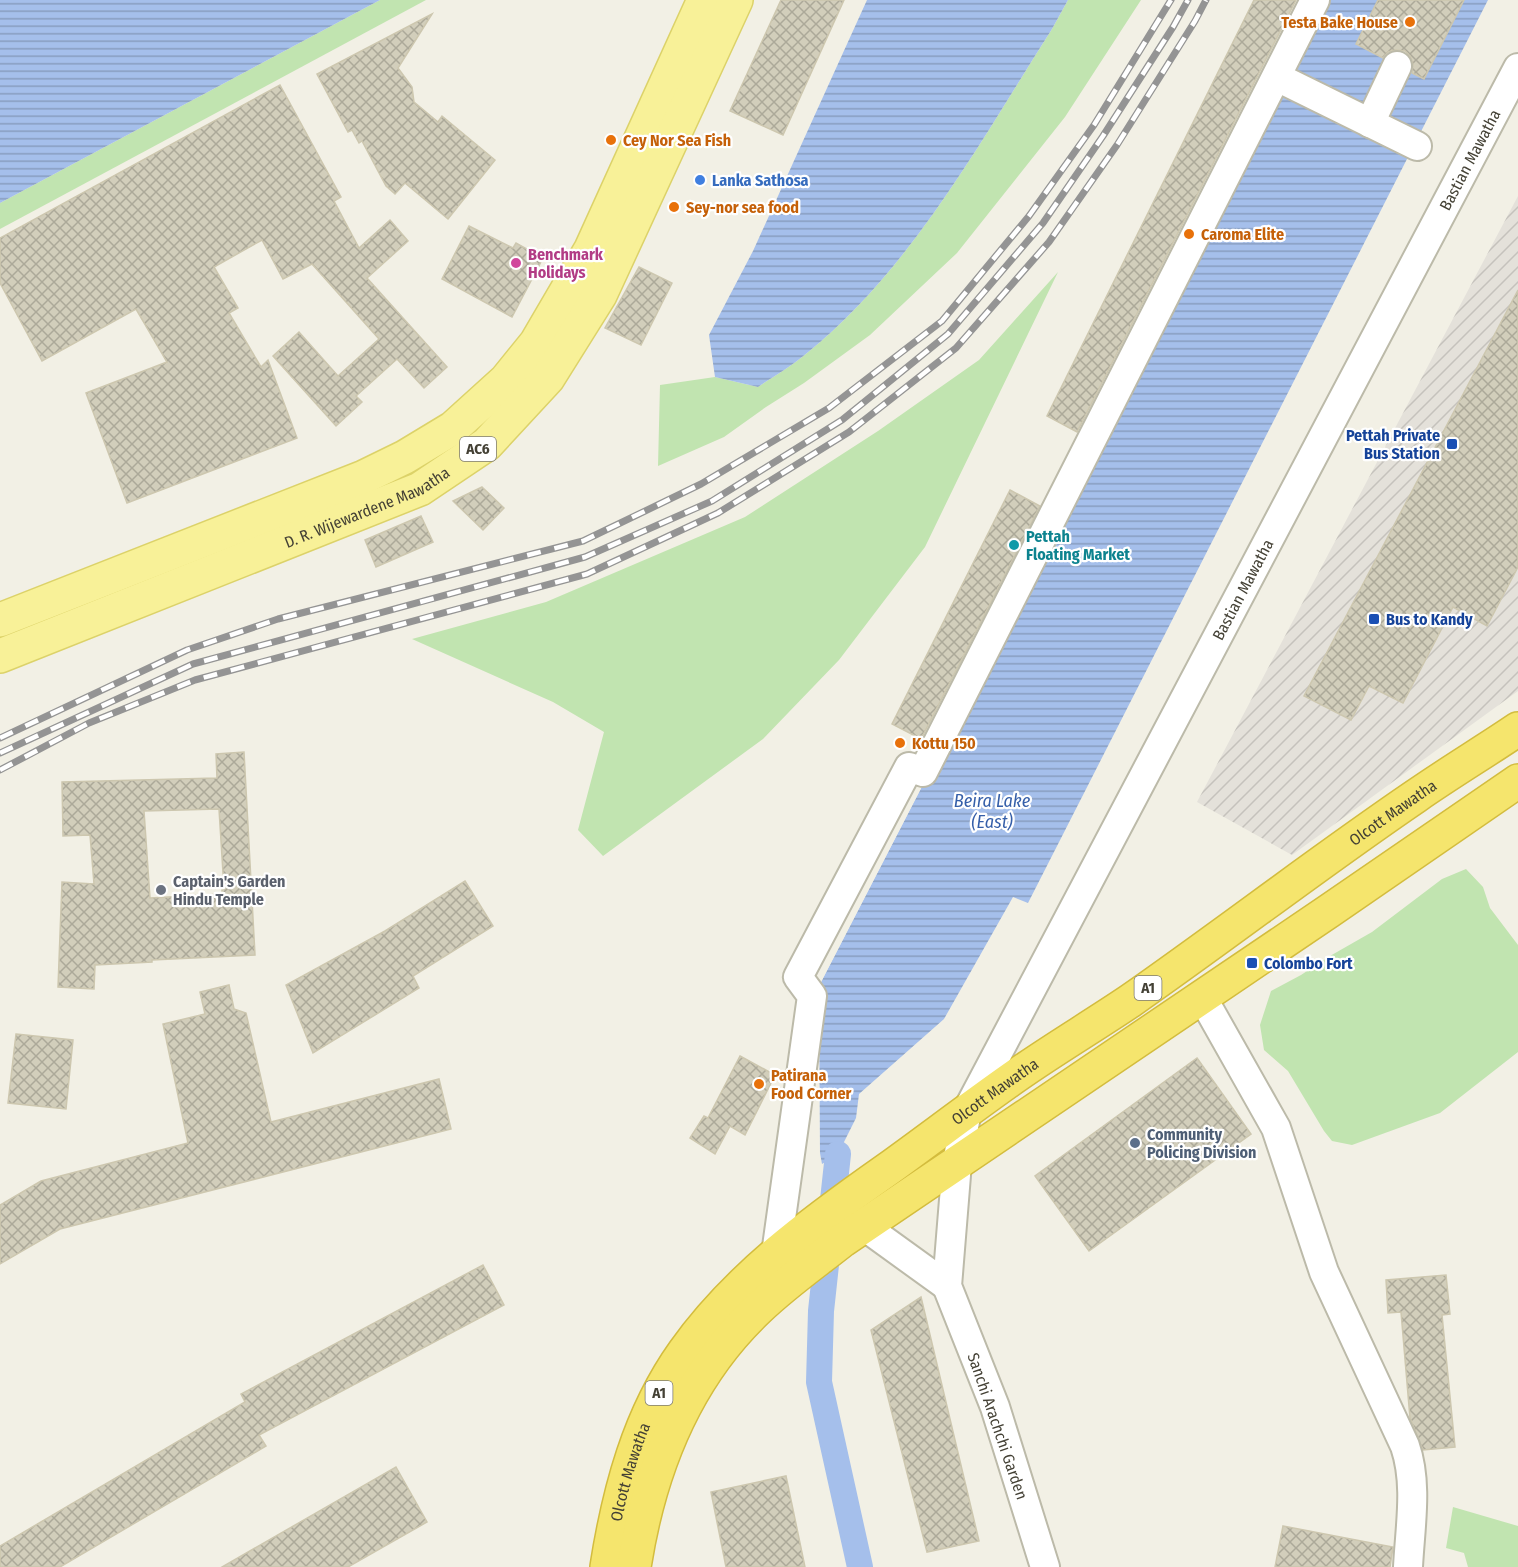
<svg xmlns="http://www.w3.org/2000/svg" width="1518" height="1567" font-family="'Fira Sans Condensed',sans-serif">
	<style>
		.industrial { fill: url(#industrial-furrows) }
		.green { fill: #c1e4b0 }
		.water { fill: url(#water-rules) }
		.pier { fill: #f2f0e5 }
		.lines { fill: none; stroke-linecap: round; stroke-linejoin: round }
		.canal { stroke: #a5bfeb; stroke-width: 26 }
		.building { fill: url(#building-cross-hatch); stroke: #cdc7af; stroke-width: 1.5; fill-rule: evenodd }
		.minor-casing { stroke: #bcbaa9; stroke-width: 32 }
		.major-casing { stroke: #dcd269; stroke-width: 36 }
		.highway-casing { stroke: #d3bc3e; stroke-width: 36 }
		.minor { stroke: #fff; stroke-width: 28 }
		.major { stroke: #f8f198; stroke-width: 33 }
		.highway { stroke: #f5e56d; stroke-width: 33 }
		.rail-casing { stroke: #949494; stroke-width: 7 }
		.rail { stroke: #fff; stroke-width: 4.5; stroke-dasharray: 14; stroke-linecap: butt }
		.food-dot { fill: #e8710a; stroke: #fff; stroke-width: 2 }
		.shop-dot { fill: #3f7fe0; stroke: #fff; stroke-width: 2 }
		.hotel-dot { fill: #d1479c; stroke: #fff; stroke-width: 2 }
		.transit-dot { fill: #1a4fb4; stroke: #fff; stroke-width: 2 }
		.culture-dot { fill: #0f9aa8; stroke: #fff; stroke-width: 2 }
		.worship-dot { fill: #6b7280; stroke: #fff; stroke-width: 2 }
		.service-dot { fill: #5c6f8a; stroke: #fff; stroke-width: 2 }
		.labels { text-anchor: middle; stroke-width: 4.5; stroke-linejoin: round; paint-order: stroke }
		.shield { fill: #fff; stroke: #7c7a72; stroke-width: 1.5 }
		.shield-label { font-size: 15px; font-weight: bold; fill: #444135 }
		.food-label { font-size: 16px; font-weight: bold; fill: #c56008; stroke: #fff; text-anchor: start }
		.street-label { font-size: 16px; fill: #444135; stroke: #fff }
		.shop-label { font-size: 16px; font-weight: bold; fill: #366cbe; stroke: #fff; text-anchor: start }
		.hotel-label { font-size: 16px; font-weight: bold; fill: #b23c85; stroke: #fff; text-anchor: start }
		.transit-label { font-size: 16px; font-weight: bold; fill: #164399; stroke: #fff; text-anchor: start }
		.culture-label { font-size: 16px; font-weight: bold; fill: #0d838f; stroke: #fff; text-anchor: start }
		.worship-label { font-size: 16px; font-weight: bold; fill: #5b616d; stroke: #fff; text-anchor: start }
		.service-label { font-size: 16px; font-weight: bold; fill: #4e5e75; stroke: #fff; text-anchor: start }
		.water-label { font-size: 18px; font-style: italic; fill: #355fa9; stroke: #fff }
	</style>
	<defs>
		<pattern id="industrial-furrows" width="10" height="10" patternUnits="userSpaceOnUse" patternTransform="scale(1.5)"><rect width="10" height="10" fill="#e4e1da"/><path d="M-1 1l2-2M0 10L10 0M9 11l2-2" fill="none" stroke="#c5c2bc"/></pattern>
		<pattern id="water-rules" width="6" height="5" patternUnits="userSpaceOnUse" patternTransform="scale(1.5)"><rect width="6" height="5" fill="#a5bfeb"/><path d="M0 2.5h6" fill="none" stroke="#889dbf"/></pattern>
		<pattern id="building-cross-hatch" width="8" height="8" patternUnits="userSpaceOnUse" patternTransform="scale(1.5)"><rect width="8" height="8" fill="#d2cebb"/><path d="M0 0l8 8M0 8l8-8" fill="none" stroke="#aca999"/></pattern>
	</defs>
	<rect width="100%" height="100%" fill="#f2f0e5"/>
	<path class="industrial" d="M 1518,196 L 1518,691 L 1292,855 L 1197,802 Z"/>
	<g class="green">
		<path d="M 380,0 L 426,0 L 0,229 L 0,203 Z"/>
		<path d="M 1068,0 L 1141,0 L 1065,117 L 957,253 L 870,335 L 804,383 L 766,407 L 724,437 L 658,466 L 660,385 L 715,377 L 758,387 C 774,376 792,366 807,353 C 912,268 980,142 1052,29 Z"/>
		<path d="M 1058,272 L 925,547 L 839,660 L 763,739 L 603,856 L 578,830 L 604,732 L 553,702 L 412,639 L 546,602 L 745,517 L 878,431 L 979,360 Z"/>
		<path d="M 1466,869 L 1483,887 L 1490,908 L 1518,945 L 1518,1052 L 1440,1113 L 1352,1145 L 1332,1141 L 1324,1131 L 1288,1071 L 1264,1050 L 1260,1025 L 1271,991 L 1301,975 L 1330,956 L 1372,932 L 1442,879 Z"/>
		<path d="M 1453,1507 L 1518,1526 L 1518,1567 L 1468,1567 L 1464,1553 L 1446,1548 Z"/>
	</g>
	<g class="water">
		<path d="M 0,0 L 380,0 L 0,203 Z"/>
		<path d="M 867,0 L 1068,0 L 1052,29 C 980,142 912,268 807,353 C 792,366 774,376 758,387 L 715,377 L 709,335 L 753,251 Z"/>
		<path d="M 1328,0 L 1378,0 L 1356,44 L 1424,79 L 1464,0 L 1488,0 L 1028,903 L 1013,897 L 944,1019 L 859,1094 L 856,1118 L 838,1154 L 822,1164 L 820,1153 L 819,986 Z"/>
	</g>
	<path class="pier" d="M 1224,193 L 1227,195 L 819,986 L 816,984 Z"/>
	<g class="lines">
		<path class="canal" d="M 838,1154 L 821,1311 L 819,1382 L 860,1567"/>
	</g>
	<g class="building">
		<path d="M 781,0 L 844,0 L 783,135 L 730,111 Z"/>
		<path d="M 1254,0 L 1296,0 L 1077,432 L 1047,416 Z"/>
		<path d="M 1378,0 L 1464,0 L 1424,79 L 1412,73 L 1413,64 L 1410,56 L 1405,51 L 1395,50 L 1388,52 L 1383,58 L 1356,44 Z"/>
		<path d="M 432,14 L 398,68 L 412,87 L 414,102 L 438,122 L 442,116 L 495,160 L 448,219 L 405,183 L 395,194 L 386,186 L 362,141 L 359,143 L 352,130 L 348,132 L 317,74 Z"/>
		<path d="M 280,85 L 341,197 L 334,201 L 359,248 L 390,220 L 408,241 L 367,278 L 447,367 L 424,388 L 397,359 L 356,396 L 362,402 L 336,426 L 273,356 L 299,332 L 338,376 L 379,339 L 312,264 L 283,279 L 262,240 L 214,267 L 238,308 L 229,313 L 261,367 L 268,360 L 297,438 L 127,503 L 86,393 L 167,362 L 136,309 L 42,361 L 0,283 L 0,238 Z"/>
		<path d="M 469,226 L 513,248 L 516,243 L 543,258 L 512,317 L 442,279 Z"/>
		<path d="M 639,267 L 672,283 L 641,345 L 605,328 Z"/>
		<path d="M 1518,290 L 1518,567 L 1487,626 L 1453,607 L 1403,703 L 1369,686 L 1351,720 L 1304,696 Z"/>
		<path d="M 482,487 L 504,508 L 483,530 L 453,501 Z"/>
		<path d="M 1010,490 L 1040,506 L 921,739 L 892,724 Z"/>
		<path d="M 421,516 L 433,542 L 376,567 L 365,540 Z"/>
		<path d="M 244,752 L 255,955 L 152,960 L 152,962 L 95,965 L 94,989 L 58,987 L 62,882 L 94,884 L 90,835 L 63,836 L 62,782 L 217,778 L 216,754 ZM 219,809 L 224,889 L 222,889 L 222,894 L 150,898 L 144,811 Z"/>
		<path d="M 465,881 L 493,926 L 413,976 L 419,988 L 313,1053 L 286,985 L 385,931 Z"/>
		<path d="M 229,985 L 234,1009 L 246,1013 L 271,1122 L 439,1079 L 451,1129 L 60,1229 L 0,1264 L 0,1205 L 41,1181 L 188,1143 L 163,1024 L 205,1014 L 200,992 Z"/>
		<path d="M 16,1034 L 73,1040 L 66,1109 L 8,1103 Z"/>
		<path d="M 740,1056 L 775,1075 L 745,1135 L 730,1126 L 715,1154 L 690,1138 L 704,1116 L 708,1118 Z"/>
		<path d="M 1197,1058 L 1251,1134 L 1089,1251 L 1035,1176 Z"/>
		<path d="M 483,1265 L 504,1305 L 259,1435 L 266,1446 L 60,1567 L 0,1567 L 0,1546 L 245,1402 L 241,1394 Z"/>
		<path d="M 1446,1275 L 1450,1314 L 1442,1315 L 1455,1447 L 1423,1450 L 1410,1418 L 1401,1312 L 1388,1313 L 1386,1280 Z"/>
		<path d="M 921,1297 L 979,1541 L 927,1552 L 871,1330 Z"/>
		<path d="M 396,1467 L 427,1522 L 348,1567 L 222,1567 Z"/>
		<path d="M 786,1476 L 805,1567 L 726,1567 L 711,1492 Z"/>
		<path d="M 1283,1526 L 1393,1547 L 1390,1567 L 1275,1567 Z"/>
	</g>
	<g class="lines">
		<defs>
			<g id="minor">
				<path d="M 1289,83 L 1417,146"/>
				<path d="M 1370,123 L 1397,66"/>
				<path d="M 1202,997 L 1276,1128 L 1324,1272 L 1405,1446 C 1418,1484 1410,1527 1408,1567"/>
				<path d="M 864,1226 L 947,1286"/>
				<path d="M 776,1254 L 812,996 L 798,977 L 909,767 L 923,772 L 1315,0"/>
				<path id="s1" d="M 1045,1567 L 995,1407 L 947,1286 L 957,1163 L 967,1111 L 1518,68"/>
			</g>
			<g id="major">
				<path d="M 0,620 L 364,477 L 405,457 L 453,428 L 506,380 L 536,343 L 591,249 L 704,0"/>
				<path id="s2" d="M 0,656 L 420,489 L 487,444 L 548,378 L 600,295 L 736,0"/>
			</g>
			<g id="highway">
				<path id="s3" d="M 607,1567 C 619,1491 639,1415 684,1352 C 737,1277 814,1221 888,1169 C 931,1138 974,1105 1017,1075 C 1054,1049 1093,1026 1130,1001 C 1226,934 1319,862 1416,796 C 1449,773 1484,752 1518,729"/>
				<path d="M 634,1567 C 649,1470 685,1378 758,1309 C 784,1284 814,1263 843,1240 L 1329,911 L 1518,781"/>
			</g>
		</defs>
		<use href="#minor" class="minor-casing"/>
		<use href="#major" class="major-casing"/>
		<use href="#highway" class="highway-casing"/>
		<use href="#minor" class="minor"/>
		<use href="#major" class="major"/>
		<use href="#highway" class="highway"/>
		<defs>
			<g id="rail">
				<path d="M 0,738 L 187,650 L 278,619 L 583,541 L 701,484 L 829,408 L 942,321 L 1029,216 L 1094,125 L 1171,0"/>
				<path d="M 0,753 L 193,664 L 585,557 L 712,501 L 842,420 L 948,334 L 1043,223 L 1103,136 L 1173,27 L 1188,0"/>
				<path d="M 0,770 L 89,723 L 195,680 L 587,574 L 718,513 L 849,432 L 956,348 L 1049,242 L 1117,145 L 1195,21 L 1206,0"/>
			</g>
		</defs>
		<use href="#rail" class="rail-casing"/>
		<use href="#rail" class="rail"/>
	</g>
	<g class="food-dot">
		<circle cx="1410" cy="22" r="6"/>
		<circle cx="611" cy="140" r="6"/>
		<circle cx="674" cy="207" r="6"/>
		<circle cx="1189" cy="234" r="6"/>
		<circle cx="900" cy="743" r="6"/>
		<circle cx="759" cy="1084" r="6"/>
	</g>
	<circle class="shop-dot" cx="700" cy="180" r="6"/>
	<circle class="hotel-dot" cx="516" cy="263" r="6"/>
	<g class="transit-dot">
		<rect x="1446" y="438" width="12" height="12" rx="3"/>
		<rect x="1368" y="613" width="12" height="12" rx="3"/>
		<rect x="1246" y="957" width="12" height="12" rx="3"/>
	</g>
	<circle class="culture-dot" cx="1014" cy="545" r="6"/>
	<circle class="worship-dot" cx="161" cy="890" r="6"/>
	<circle class="service-dot" cx="1135" cy="1143" r="6"/>
	<g class="labels">
		<g class="shield">
			<rect x="460" y="437" width="36" height="24" rx="4.5"/>
			<rect x="1134.5" y="976" width="27" height="24" rx="4.5"/>
			<rect x="645.5" y="1381" width="27" height="24" rx="4.5"/>
		</g>
		<g class="shield-label">
			<text x="478" y="454">AC6</text>
			<text x="1148" y="993">A1</text>
			<text x="659" y="1398">A1</text>
		</g>
		<g class="food-label">
			<text x="1398" y="28" text-anchor="end">Testa Bake House</text>
			<text x="623" y="146">Cey Nor Sea Fish</text>
			<text x="686" y="213">Sey-nor sea food</text>
			<text x="1201" y="240">Caroma Elite</text>
			<text x="912" y="749">Kottu 150</text>
			<text x="771" y="1081">Patirana<tspan x="771" dy="18">Food Corner</tspan></text>
		</g>
		<g class="street-label">
			<text dy="6" stroke="none"><textPath href="#s1" startOffset="1550">Bastian Mawatha</textPath></text>
			<text dy="6" stroke="none"><textPath href="#s2" startOffset="396">D. R. Wijewardene Mawatha</textPath></text>
			<text dy="6" stroke="none"><textPath href="#s1" startOffset="1064">Bastian Mawatha</textPath></text>
			<text dy="6" stroke="none"><textPath href="#s3" startOffset="1124">Olcott Mawatha</textPath></text>
			<text dy="6" stroke="none"><textPath href="#s3" startOffset="638">Olcott Mawatha</textPath></text>
			<text transform="translate(998 1426) rotate(71)" y="6">Sanchi Arachchi Garden</text>
			<text dy="6" stroke="none"><textPath href="#s3" startOffset="98">Olcott Mawatha</textPath></text>
		</g>
		<g class="shop-label">
			<text x="712" y="186">Lanka Sathosa</text>
		</g>
		<g class="hotel-label">
			<text x="528" y="260">Benchmark<tspan x="528" dy="18">Holidays</tspan></text>
		</g>
		<g class="transit-label">
			<text x="1440" y="441" text-anchor="end">Pettah Private<tspan x="1440" dy="18">Bus Station</tspan></text>
			<text x="1386" y="625">Bus to Kandy</text>
			<text x="1264" y="969">Colombo Fort</text>
		</g>
		<g class="culture-label">
			<text x="1026" y="542">Pettah<tspan x="1026" dy="18">Floating Market</tspan></text>
		</g>
		<g class="worship-label">
			<text x="173" y="887">Captain's Garden<tspan x="173" dy="18">Hindu Temple</tspan></text>
		</g>
		<g class="service-label">
			<text x="1147" y="1140">Community<tspan x="1147" dy="18">Policing Division</tspan></text>
		</g>
		<g class="water-label">
			<text x="992" y="807">Beira Lake<tspan x="992" dy="21">(East)</tspan></text>
		</g>
	</g>
</svg>
